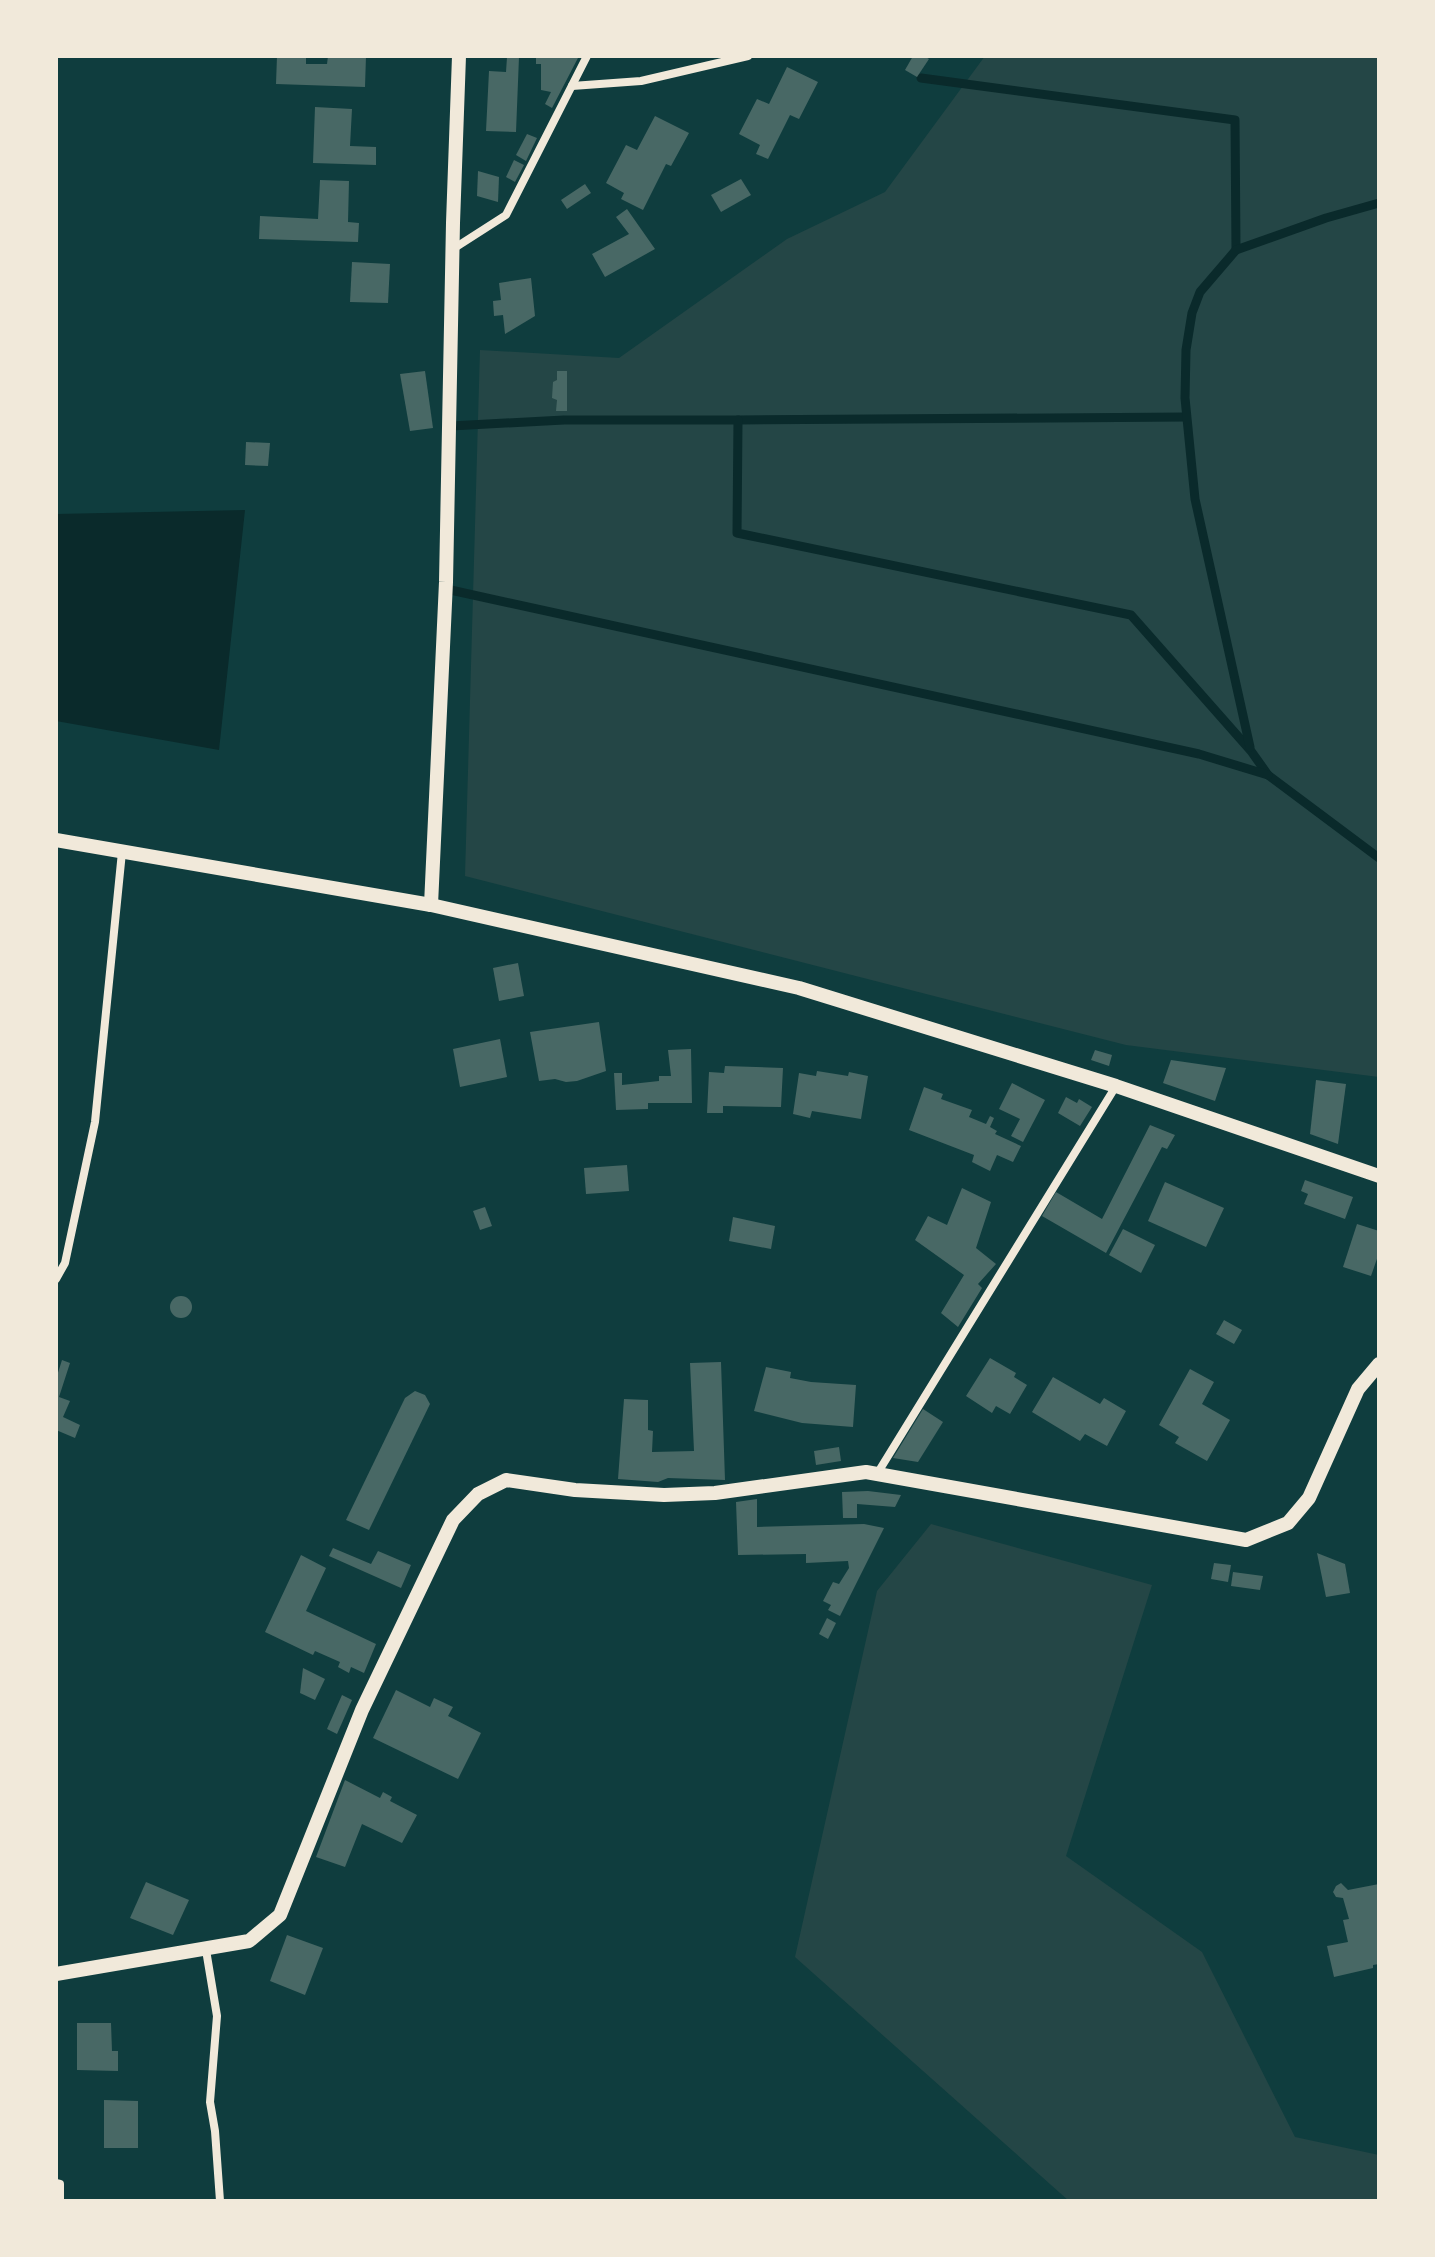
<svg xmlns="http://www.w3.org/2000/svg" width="1435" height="2257" font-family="'Roboto Serif',serif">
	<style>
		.green { fill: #244646 }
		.water { fill: #0a2a2b }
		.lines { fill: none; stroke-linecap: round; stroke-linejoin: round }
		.stream { stroke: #0a2a2b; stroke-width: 9 }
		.building { fill: #486865 }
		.minor { stroke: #f1e9da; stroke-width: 8 }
		.tertiary { stroke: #f1e9da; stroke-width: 14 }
	</style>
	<rect width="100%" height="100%" fill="#0f3d3e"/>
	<g class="green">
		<path d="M 985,56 L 1379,56 L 1379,1077 L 1126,1045 L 465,876 L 480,350 L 619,358 L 787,239 L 885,192 Z"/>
		<path d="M 931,1524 L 1152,1585 L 1066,1856 L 1202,1952 L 1295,2137 L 1379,2155 L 1379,2201 L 1069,2201 L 795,1957 L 877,1591 Z"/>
	</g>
	<path class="water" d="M 245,510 L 219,750 L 56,721 L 56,514 Z"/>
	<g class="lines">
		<g class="stream">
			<path d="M 921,78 L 1235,120 L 1236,250"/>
			<path d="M 738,420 L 1186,417"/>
			<path d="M 451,426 L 564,420 L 738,420 L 737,533 L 1131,615 L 1251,751 L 1268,775 L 1379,858"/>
			<path d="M 446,589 L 1199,754 L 1268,775"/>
			<path d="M 1250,747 L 1195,499 L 1185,398 L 1186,350 L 1192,313 L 1200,292 L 1236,250 L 1326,218 L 1379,203"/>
		</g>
	</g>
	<g class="building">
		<path d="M 277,56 L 306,56 L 306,64 L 327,64 L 328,56 L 366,56 L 365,87 L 276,84 Z"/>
		<path d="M 536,56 L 579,56 L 552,108 L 545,104 L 551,92 L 541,90 L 541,64 L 536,64 Z"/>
		<path d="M 913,56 L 924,56 L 929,59 L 917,77 L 905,70 Z"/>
		<path d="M 507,57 L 519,57 L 516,132 L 486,131 L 489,71 L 506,72 Z"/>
		<path d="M 787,67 L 818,82 L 799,119 L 790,115 L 768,159 L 756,154 L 760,145 L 739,134 L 757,99 L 769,104 Z"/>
		<path d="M 315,107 L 352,109 L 350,146 L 376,147 L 376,165 L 313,163 Z"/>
		<path d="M 655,116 L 689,133 L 671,166 L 666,164 L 643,210 L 621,199 L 624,193 L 606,183 L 626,145 L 637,150 Z"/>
		<path d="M 527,134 L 537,138 L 526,161 L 516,155 Z"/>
		<path d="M 514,160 L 524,165 L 515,182 L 506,177 Z"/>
		<path d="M 478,171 L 499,177 L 498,202 L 477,196 Z"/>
		<path d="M 741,179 L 751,195 L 721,212 L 711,195 Z"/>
		<path d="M 320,180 L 349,181 L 348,222 L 359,223 L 358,242 L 259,239 L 260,216 L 318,219 Z"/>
		<path d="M 585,184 L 591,193 L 567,209 L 561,200 Z"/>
		<path d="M 627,209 L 655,249 L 605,277 L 592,254 L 629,234 L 616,217 Z"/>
		<path d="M 352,262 L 390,264 L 388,303 L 350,302 Z"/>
		<path d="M 531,278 L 535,316 L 505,334 L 503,315 L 494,316 L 493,301 L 501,300 L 499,283 Z"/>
		<path d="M 425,371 L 433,428 L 410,431 L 400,374 Z"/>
		<path d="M 557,371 L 567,371 L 567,411 L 556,411 L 557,400 L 552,398 L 553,382 L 557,380 Z"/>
		<path d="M 246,442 L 270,443 L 268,466 L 245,465 Z"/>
		<path d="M 518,963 L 524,996 L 499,1001 L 493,968 Z"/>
		<path d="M 599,1022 L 606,1071 L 577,1081 L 566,1082 L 555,1079 L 539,1081 L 530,1032 Z"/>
		<path d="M 500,1039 L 507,1077 L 460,1087 L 453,1049 Z"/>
		<path d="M 691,1049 L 692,1103 L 648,1103 L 648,1109 L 616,1110 L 614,1073 L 622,1073 L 622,1085 L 659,1081 L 659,1076 L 671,1076 L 668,1050 Z"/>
		<path d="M 1095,1050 L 1112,1055 L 1109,1066 L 1091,1060 Z"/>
		<path d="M 1171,1060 L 1226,1068 L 1215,1101 L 1163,1083 Z"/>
		<path d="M 725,1066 L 783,1068 L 781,1107 L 723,1106 L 723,1113 L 707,1113 L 709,1072 L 724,1073 Z"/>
		<path d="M 817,1071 L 848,1076 L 849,1072 L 868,1076 L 861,1119 L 812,1111 L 810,1118 L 793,1114 L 799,1073 L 816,1076 Z"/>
		<path d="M 1316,1080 L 1346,1084 L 1338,1144 L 1310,1134 Z"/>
		<path d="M 1012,1083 L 1045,1100 L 1023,1142 L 1011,1136 L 1020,1119 L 999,1109 Z"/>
		<path d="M 924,1087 L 943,1094 L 941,1099 L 972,1110 L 969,1117 L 986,1124 L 990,1116 L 994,1118 L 990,1127 L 997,1131 L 995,1134 L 1021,1146 L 1013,1162 L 997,1155 L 990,1171 L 972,1162 L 974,1155 L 909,1130 Z"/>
		<path d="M 1066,1097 L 1077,1103 L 1079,1099 L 1092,1107 L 1080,1126 L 1058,1113 Z"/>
		<path d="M 1150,1125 L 1175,1135 L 1167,1149 L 1162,1147 L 1106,1253 L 1042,1216 L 1056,1192 L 1102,1219 Z"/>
		<path d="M 627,1165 L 629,1191 L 586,1194 L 584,1168 Z"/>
		<path d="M 1305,1180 L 1353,1197 L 1345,1219 L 1304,1204 L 1308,1194 L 1301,1191 Z"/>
		<path d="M 1165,1182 L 1224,1208 L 1206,1247 L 1148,1221 Z"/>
		<path d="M 962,1188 L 991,1202 L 976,1248 L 996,1264 L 978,1284 L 982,1288 L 958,1327 L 941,1313 L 964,1275 L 915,1240 L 928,1216 L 947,1225 Z"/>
		<path d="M 485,1207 L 492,1226 L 480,1230 L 473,1211 Z"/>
		<path d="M 733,1217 L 775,1226 L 771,1249 L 729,1241 Z"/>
		<path d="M 1357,1224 L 1379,1231 L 1379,1253 L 1371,1276 L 1343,1267 Z"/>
		<path d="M 1123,1229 L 1155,1245 L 1141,1273 L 1109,1255 Z"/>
		<circle cx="181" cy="1307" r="11"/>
		<path d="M 1224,1320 L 1242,1330 L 1234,1344 L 1216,1334 Z"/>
		<path d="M 990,1358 L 1016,1373 L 1014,1377 L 1027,1385 L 1010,1414 L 996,1406 L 992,1413 L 966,1396 Z"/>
		<path d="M 62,1360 L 70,1363 L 59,1397 L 70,1401 L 63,1417 L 80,1425 L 75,1438 L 56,1430 L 56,1379 Z"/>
		<path d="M 721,1362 L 725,1480 L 668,1478 L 658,1482 L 618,1479 L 624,1399 L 648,1400 L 648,1430 L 653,1431 L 652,1452 L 694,1451 L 690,1363 Z"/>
		<path d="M 766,1367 L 791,1372 L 790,1378 L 811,1382 L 856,1385 L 853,1427 L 802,1423 L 754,1411 Z"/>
		<path d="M 1190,1369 L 1214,1382 L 1202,1404 L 1230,1420 L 1207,1461 L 1175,1443 L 1179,1437 L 1159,1425 Z"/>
		<path d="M 1053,1377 L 1100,1404 L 1104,1398 L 1126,1411 L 1107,1446 L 1085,1434 L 1080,1441 L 1032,1412 Z"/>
		<path d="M 415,1391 L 425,1395 L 430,1404 L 369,1530 L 346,1520 L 405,1398 Z"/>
		<path d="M 923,1409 L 943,1422 L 918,1462 L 893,1458 Z"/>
		<path d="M 839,1447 L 841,1461 L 816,1465 L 814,1451 Z"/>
		<path d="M 868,1491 L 901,1495 L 895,1507 L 857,1504 L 857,1518 L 843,1518 L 842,1492 Z"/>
		<path d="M 757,1499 L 757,1527 L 864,1524 L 884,1528 L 840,1616 L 828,1610 L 831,1605 L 823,1601 L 833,1582 L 839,1584 L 849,1568 L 848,1561 L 806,1563 L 806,1554 L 738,1555 L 736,1502 Z"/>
		<path d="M 333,1548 L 371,1564 L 378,1551 L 411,1565 L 401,1588 L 329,1556 Z"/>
		<path d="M 1317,1553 L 1345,1564 L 1350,1593 L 1326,1597 Z"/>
		<path d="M 301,1555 L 326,1568 L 306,1611 L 376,1644 L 364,1673 L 351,1667 L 349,1673 L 338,1667 L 340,1662 L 315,1651 L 313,1655 L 265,1632 Z"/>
		<path d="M 1214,1563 L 1231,1565 L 1228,1582 L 1211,1579 Z"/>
		<path d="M 1233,1572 L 1263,1576 L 1260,1590 L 1231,1586 Z"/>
		<path d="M 827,1618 L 836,1623 L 828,1639 L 819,1634 Z"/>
		<path d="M 303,1668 L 325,1679 L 315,1700 L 300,1693 Z"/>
		<path d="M 396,1690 L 430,1707 L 434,1698 L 453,1707 L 448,1716 L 481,1733 L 458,1779 L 373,1738 Z"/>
		<path d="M 342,1695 L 352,1700 L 337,1734 L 327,1729 Z"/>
		<path d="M 345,1780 L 380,1798 L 383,1792 L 392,1797 L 390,1801 L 417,1815 L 402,1843 L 362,1824 L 345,1867 L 316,1857 Z"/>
		<path d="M 146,1882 L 189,1900 L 173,1935 L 130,1918 Z"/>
		<path d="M 1341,1883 L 1348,1890 L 1379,1884 L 1379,1964 L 1373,1965 L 1373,1968 L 1334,1977 L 1327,1946 L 1348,1942 L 1343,1920 L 1349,1919 L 1343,1898 L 1336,1897 L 1333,1892 L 1336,1886 Z"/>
		<path d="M 287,1935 L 323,1948 L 305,1995 L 270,1981 Z"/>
		<path d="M 77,2023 L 111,2023 L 112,2051 L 118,2051 L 118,2071 L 77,2070 Z"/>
		<path d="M 104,2100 L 138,2101 L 138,2148 L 104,2148 Z"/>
	</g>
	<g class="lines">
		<g class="minor">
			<path d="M 572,86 L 641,81 L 748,56"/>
			<path d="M 453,249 L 506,215 L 587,56"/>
			<path d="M 56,1279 L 65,1263 L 95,1122 L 122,852"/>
			<path d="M 877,1474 L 1116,1086"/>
			<path d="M 206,1950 L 217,2016 L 210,2102 L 215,2131 L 220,2201"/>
			<path d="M 56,2183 L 60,2184 L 60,2201"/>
		</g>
		<g class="tertiary">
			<path d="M 56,840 L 431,905 L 799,988 L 1116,1086 L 1379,1176"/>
			<path d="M 431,905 L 446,582 L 453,223 L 459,56"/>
			<path d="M 56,1974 L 249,1941 L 280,1915 L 362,1710 L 453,1520 L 478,1494 L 506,1480 L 575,1490 L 664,1495 L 715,1493 L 866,1472 L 1246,1540 L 1288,1523 L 1309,1498 L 1358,1389 L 1379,1364"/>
		</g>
	</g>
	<rect width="1435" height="2257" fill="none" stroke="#f1e9da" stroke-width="116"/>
</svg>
